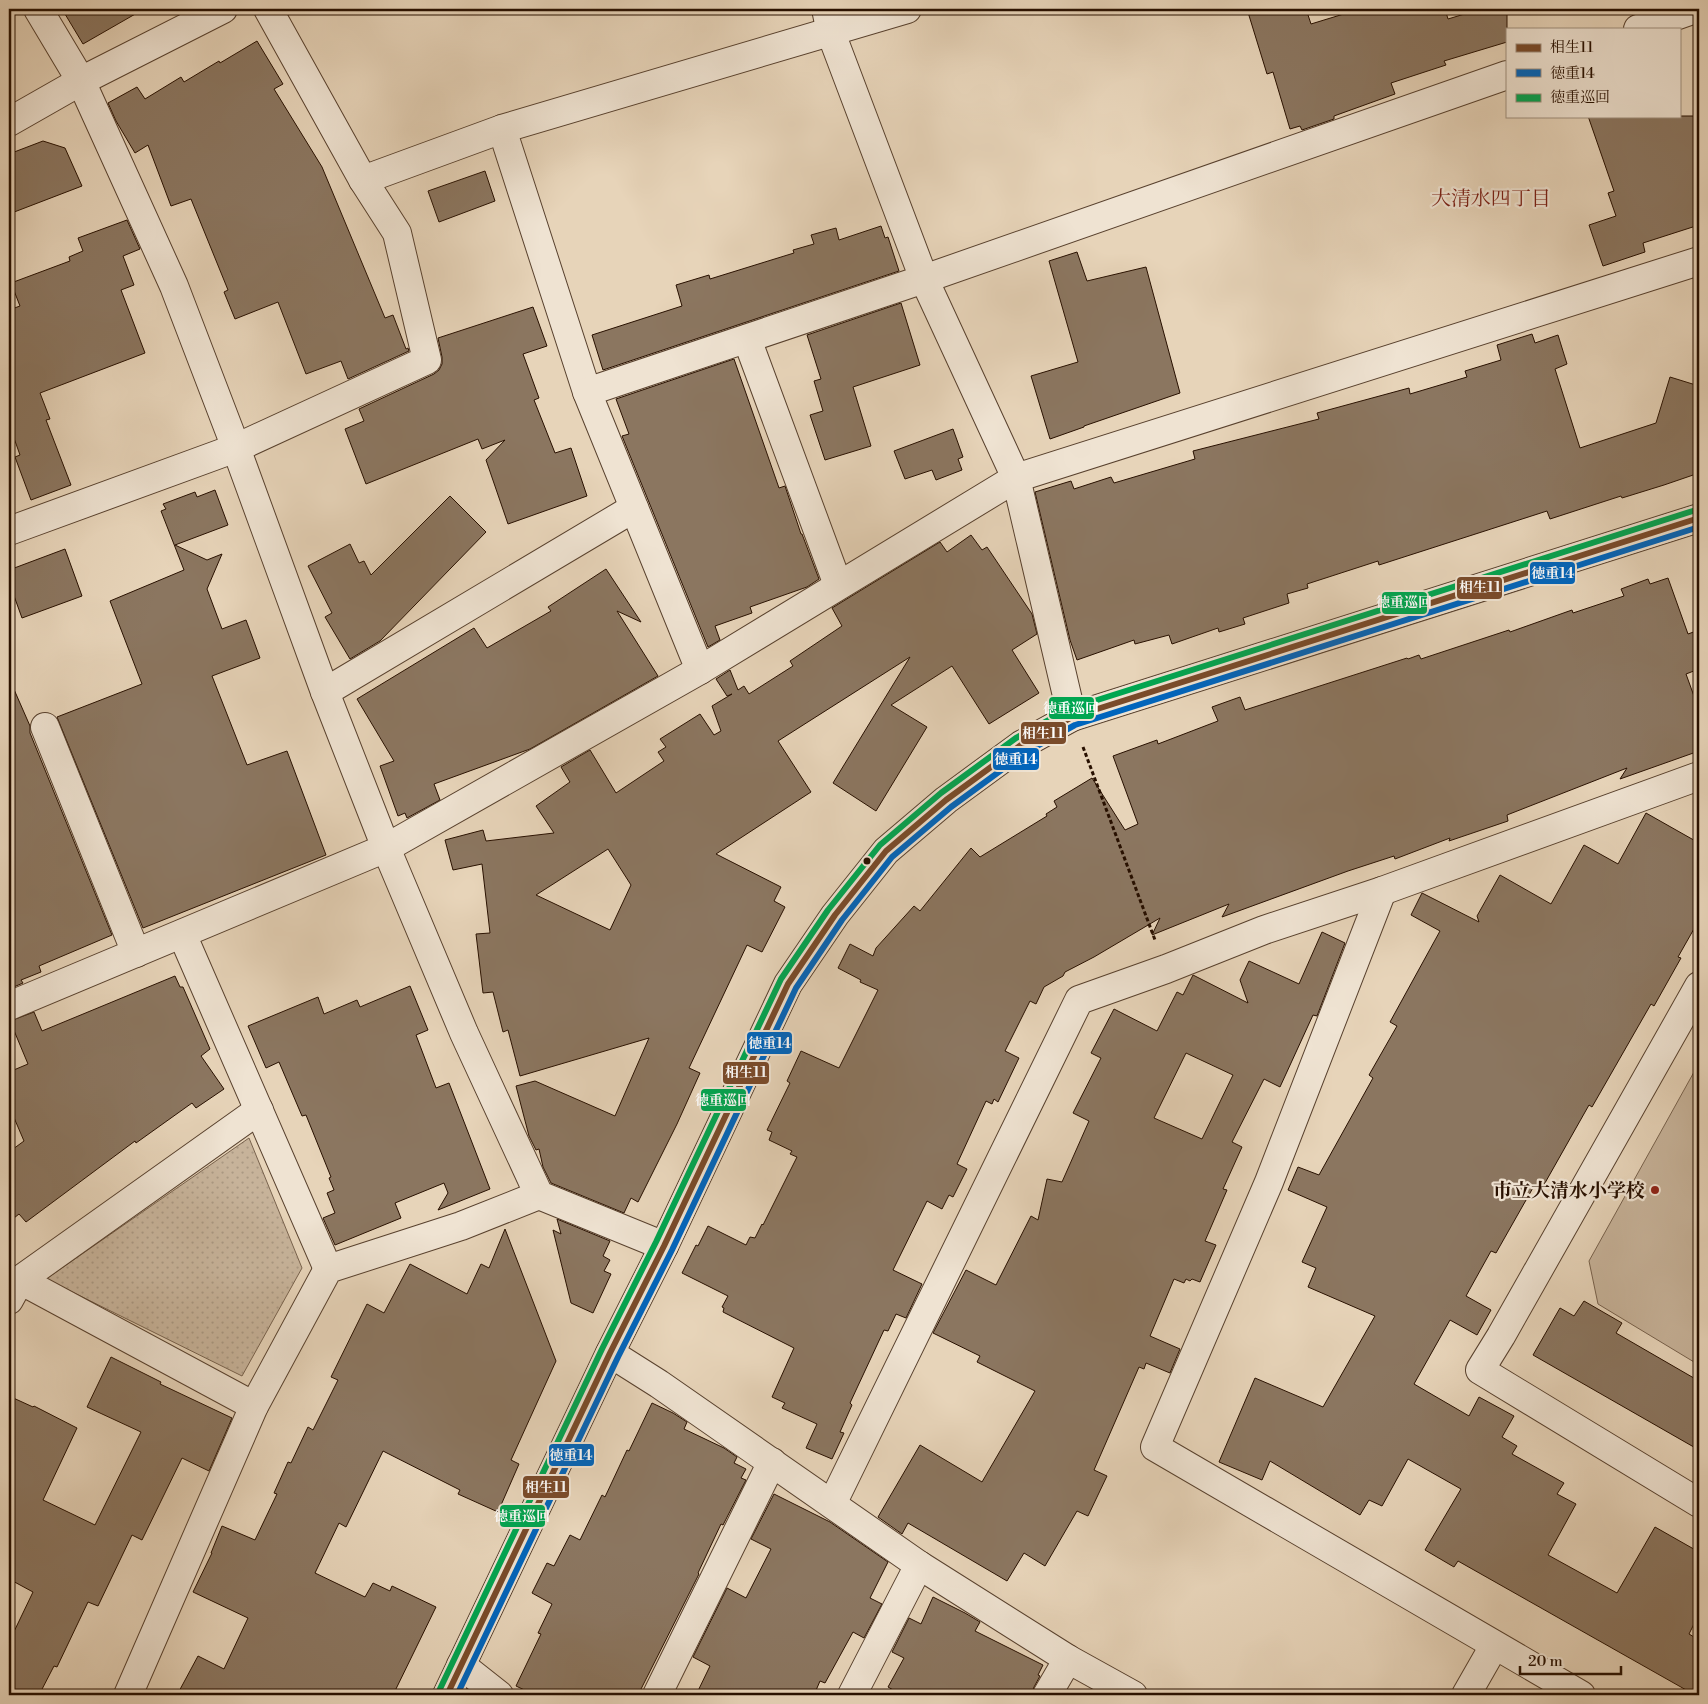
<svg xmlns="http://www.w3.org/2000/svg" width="1708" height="1704" font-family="'Libre Bodoni','Noto Serif JP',serif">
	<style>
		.park { fill: url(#park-dots); stroke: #78624d }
		.garden { fill: #c7b39a; stroke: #78624d }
		.building { fill: #8b7660; stroke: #281000; fill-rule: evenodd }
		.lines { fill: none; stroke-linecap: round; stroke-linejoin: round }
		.minor-casing { stroke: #58412e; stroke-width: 30 }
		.path { stroke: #281000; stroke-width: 3; stroke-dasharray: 4 2.5; stroke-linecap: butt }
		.minor { stroke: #efe3d2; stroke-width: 28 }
		.bus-1-casing { stroke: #efe3d2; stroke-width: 10 }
		.bus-2-casing { stroke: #efe3d2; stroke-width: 10 }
		.bus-3-casing { stroke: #efe3d2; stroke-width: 10 }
		.bus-1 { stroke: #7a4b2a; stroke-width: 6 }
		.bus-2 { stroke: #0065bd; stroke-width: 6 }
		.bus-3 { stroke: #00a651; stroke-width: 6 }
		.bus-dot { fill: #281000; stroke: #efe3d2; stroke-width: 2 }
		.poi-dot { fill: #8f2418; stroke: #efe3d2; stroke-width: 2 }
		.labels { text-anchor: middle; stroke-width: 4.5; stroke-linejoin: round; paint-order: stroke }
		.poi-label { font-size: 19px; font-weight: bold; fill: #281000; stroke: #efe3d2; text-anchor: end }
		.neighbourhood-label { font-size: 20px; fill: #7a1f14; stroke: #efe3d2 }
		.line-badge { stroke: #efe3d2; stroke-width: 2 }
		.badge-label { font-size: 14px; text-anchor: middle; font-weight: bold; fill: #fff }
	</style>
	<defs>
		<pattern id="park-dots" width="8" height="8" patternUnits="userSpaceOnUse" patternTransform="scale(1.25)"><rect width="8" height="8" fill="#c7b39a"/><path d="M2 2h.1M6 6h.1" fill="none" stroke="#ab9983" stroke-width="1.8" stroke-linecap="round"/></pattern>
	</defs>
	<rect width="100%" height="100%" fill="#e7d4b9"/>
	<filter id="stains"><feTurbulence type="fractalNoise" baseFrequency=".004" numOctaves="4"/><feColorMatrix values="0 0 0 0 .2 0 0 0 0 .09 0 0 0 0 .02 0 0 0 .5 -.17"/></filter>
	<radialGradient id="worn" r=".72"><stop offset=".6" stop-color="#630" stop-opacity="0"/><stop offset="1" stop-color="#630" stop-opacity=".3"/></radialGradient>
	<path class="park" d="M 249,1138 L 302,1268 L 242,1376 L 46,1279 Z"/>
	<path class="garden" d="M 1699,1063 L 1699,1365 L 1598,1304 L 1589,1261 Z"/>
	<g class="building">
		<path d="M 62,9 L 144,9 L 83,44 Z"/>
		<path d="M 1247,9 L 1306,9 L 1311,24 L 1360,9 L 1445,9 L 1448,19 L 1481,9 L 1507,9 L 1507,42 L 1444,61 L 1446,65 L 1391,83 L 1395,94 L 1334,116 L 1334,119 L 1302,130 L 1300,126 L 1290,129 L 1273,72 L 1267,74 Z"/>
		<path d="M 257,41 L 283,84 L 274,89 L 322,167 L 385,318 L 393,315 L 406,349 L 408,348 L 409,351 L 348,379 L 341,361 L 306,374 L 278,302 L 235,319 L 224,292 L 228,290 L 191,199 L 171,206 L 148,145 L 135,153 L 116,121 L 108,103 L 137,87 L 145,99 L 181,77 L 184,82 L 219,61 L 220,63 Z"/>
		<path d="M 1588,116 L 1699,116 L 1699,225 L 1643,243 L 1645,252 L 1603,266 L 1589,225 L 1616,216 L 1608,193 L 1614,191 Z"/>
		<path d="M 43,141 L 65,148 L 82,186 L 9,214 L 9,154 Z"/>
		<path d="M 485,171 L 495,201 L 439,222 L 428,191 Z"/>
		<path d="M 127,220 L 140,249 L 123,256 L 134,285 L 121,290 L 145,353 L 40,393 L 50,419 L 46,420 L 71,485 L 31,500 L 15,457 L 20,455 L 9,424 L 9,310 L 20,306 L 11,283 L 70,261 L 69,257 L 83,251 L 78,238 Z"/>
		<path d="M 881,226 L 885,238 L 888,237 L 899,271 L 603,370 L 592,335 L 682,306 L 676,285 L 709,275 L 710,279 L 794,253 L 793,250 L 814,244 L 811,235 L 836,228 L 839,240 Z"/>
		<path d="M 1077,252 L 1087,281 L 1146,267 L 1180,393 L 1084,426 L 1084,427 L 1050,439 L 1031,376 L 1078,362 L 1049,261 Z"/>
		<path d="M 901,303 L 920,365 L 853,387 L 871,446 L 825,460 L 810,415 L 823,411 L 814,381 L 821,379 L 807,335 Z"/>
		<path d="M 533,307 L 547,346 L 523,354 L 539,398 L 534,400 L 555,453 L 571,448 L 587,496 L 508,524 L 486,460 L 505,440 L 482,449 L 478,439 L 366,484 L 345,429 L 364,421 L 359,409 L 434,374 L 439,370 L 442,364 L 442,357 L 438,338 Z"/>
		<path d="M 1532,334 L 1535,343 L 1558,335 L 1567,364 L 1555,369 L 1580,448 L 1656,423 L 1670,377 L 1699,386 L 1699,473 L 1664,485 L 1622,498 L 1621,496 L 1550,519 L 1547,511 L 1379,565 L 1378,561 L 1307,584 L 1308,588 L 1287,594 L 1289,603 L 1243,618 L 1245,624 L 1219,632 L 1218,628 L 1172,644 L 1169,635 L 1135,644 L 1134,640 L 1077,660 L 1070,640 L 1035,492 L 1071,481 L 1074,489 L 1111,477 L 1114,483 L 1195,459 L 1193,451 L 1319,419 L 1317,413 L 1409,388 L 1410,394 L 1467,377 L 1465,371 L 1501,360 L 1497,345 Z"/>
		<path d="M 734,359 L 779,488 L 785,486 L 801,534 L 802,534 L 819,579 L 807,587 L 750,607 L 752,613 L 715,626 L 720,640 L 708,647 L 622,436 L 629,434 L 616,399 Z"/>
		<path d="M 953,429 L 963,457 L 958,459 L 962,470 L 936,480 L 932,470 L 905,479 L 894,451 Z"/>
		<path d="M 215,490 L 228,525 L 175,545 L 207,560 L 222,554 L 207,589 L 222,629 L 246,620 L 260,658 L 212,676 L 247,765 L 287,751 L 326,855 L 143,928 L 57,717 L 142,684 L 110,601 L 184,570 L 161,511 L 166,509 L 163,504 L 195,492 L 197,497 Z"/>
		<path d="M 450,496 L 486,532 L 380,641 L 350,659 L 325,617 L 332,613 L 308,566 L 350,544 L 359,563 L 364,561 L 371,575 Z"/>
		<path d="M 971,535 L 982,550 L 987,547 L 1032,614 L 1037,634 L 1012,650 L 1039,693 L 989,724 L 952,666 L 891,705 L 927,727 L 876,811 L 833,783 L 910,657 L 778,741 L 811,792 L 716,854 L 781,887 L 774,901 L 785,907 L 762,952 L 747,945 L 689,1068 L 700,1073 L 677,1124 L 638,1202 L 631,1198 L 624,1213 L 551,1183 L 543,1167 L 539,1149 L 536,1150 L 529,1136 L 516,1086 L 535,1081 L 615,1116 L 649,1038 L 520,1076 L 508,1030 L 503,1032 L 493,992 L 483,993 L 476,934 L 490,933 L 482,864 L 453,870 L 445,840 L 483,830 L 486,841 L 554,833 L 536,806 L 570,782 L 561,767 L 590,750 L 616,793 L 664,761 L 658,752 L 666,747 L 660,739 L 700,714 L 714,735 L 721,731 L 712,706 L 732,694 L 727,696 L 716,679 L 730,670 L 738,690 L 744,686 L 749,694 L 793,666 L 790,661 L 842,626 L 832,608 L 940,542 L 947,552 ZM 608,849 L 631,885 L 610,930 L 536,895 Z"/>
		<path d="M 65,549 L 82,596 L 22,618 L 9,582 L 9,570 Z"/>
		<path d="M 606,569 L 641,622 L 617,611 L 658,676 L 530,749 L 434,784 L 440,800 L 407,818 L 405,813 L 398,816 L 380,766 L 394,761 L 357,699 L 474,628 L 487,648 L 551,611 L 548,607 Z"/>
		<path d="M 1668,578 L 1688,634 L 1699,630 L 1699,669 L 1686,674 L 1699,710 L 1699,751 L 1620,779 L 1627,768 L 1507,815 L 1508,821 L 1449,841 L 1450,838 L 1395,859 L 1394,856 L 1348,871 L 1222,917 L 1229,904 L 1152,935 L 1160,918 L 1094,957 L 1065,972 L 1063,976 L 1044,987 L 1036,1004 L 1030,1001 L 1005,1051 L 1019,1058 L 998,1102 L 994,1099 L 992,1104 L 986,1101 L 957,1164 L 967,1169 L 953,1197 L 949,1195 L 942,1209 L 927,1201 L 893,1270 L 922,1284 L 906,1318 L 896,1314 L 888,1331 L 884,1330 L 850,1403 L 852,1405 L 840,1432 L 844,1433 L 832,1459 L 806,1448 L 817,1424 L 782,1408 L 785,1403 L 772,1397 L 794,1348 L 723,1312 L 724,1308 L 722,1307 L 728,1296 L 682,1273 L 696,1245 L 698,1246 L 708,1226 L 746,1245 L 750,1237 L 755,1238 L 762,1224 L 763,1225 L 797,1157 L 790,1154 L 792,1151 L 769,1140 L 772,1132 L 767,1130 L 790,1083 L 787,1081 L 801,1051 L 839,1068 L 878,990 L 860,982 L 861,980 L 838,968 L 850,944 L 873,956 L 876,948 L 914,906 L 920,911 L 971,848 L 980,857 L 1047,816 L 1046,814 L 1057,807 L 1054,801 L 1092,778 L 1125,830 L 1138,824 L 1113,756 L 1157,740 L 1158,744 L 1218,721 L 1212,707 L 1240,697 L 1245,710 L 1407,658 L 1408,659 L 1419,655 L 1421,659 L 1509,630 L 1510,632 L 1572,610 L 1573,613 L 1624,596 L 1621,589 L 1648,579 L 1650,584 Z"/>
		<path d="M 9,678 L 30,726 L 30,733 L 112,935 L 39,966 L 41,972 L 21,980 L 23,983 L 9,989 Z"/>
		<path d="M 1646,813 L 1699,843 L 1699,920 L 1678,957 L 1681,958 L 1654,1006 L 1651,1004 L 1592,1107 L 1589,1105 L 1541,1190 L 1534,1186 L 1496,1253 L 1491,1251 L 1466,1296 L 1491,1310 L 1477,1335 L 1450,1320 L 1414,1384 L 1469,1416 L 1479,1397 L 1514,1416 L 1502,1437 L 1517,1446 L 1512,1454 L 1564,1483 L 1557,1494 L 1576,1504 L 1548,1555 L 1617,1593 L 1655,1527 L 1699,1552 L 1699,1614 L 1689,1634 L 1699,1640 L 1699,1695 L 1695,1695 L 1458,1561 L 1454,1567 L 1425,1550 L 1461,1489 L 1408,1459 L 1382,1506 L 1369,1500 L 1360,1515 L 1270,1461 L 1262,1480 L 1219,1462 L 1255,1378 L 1323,1407 L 1375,1316 L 1308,1287 L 1316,1268 L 1302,1262 L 1327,1207 L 1288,1190 L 1298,1167 L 1319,1175 L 1373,1078 L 1369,1075 L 1397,1026 L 1390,1022 L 1440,931 L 1411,915 L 1422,893 L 1479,922 L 1477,916 L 1500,875 L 1551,904 L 1584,845 L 1618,864 Z"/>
		<path d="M 1322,932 L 1345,943 L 1317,1016 L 1313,1015 L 1280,1087 L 1264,1079 L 1232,1142 L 1242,1147 L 1223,1189 L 1227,1190 L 1205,1241 L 1216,1245 L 1200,1282 L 1192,1279 L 1190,1281 L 1186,1279 L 1184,1283 L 1174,1279 L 1150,1336 L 1180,1349 L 1170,1373 L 1146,1363 L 1144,1369 L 1139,1367 L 1094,1470 L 1107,1476 L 1088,1516 L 1077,1511 L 1045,1566 L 1024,1553 L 1007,1581 L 908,1523 L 902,1534 L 878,1517 L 920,1445 L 982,1482 L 1035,1391 L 977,1362 L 980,1356 L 933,1333 L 966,1270 L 996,1285 L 1031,1216 L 1038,1220 L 1047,1179 L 1062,1182 L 1089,1121 L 1073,1113 L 1101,1058 L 1091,1053 L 1114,1009 L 1157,1031 L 1177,992 L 1183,995 L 1193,975 L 1248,1003 L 1240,980 L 1249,961 L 1299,984 ZM 1186,1053 L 1233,1075 L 1202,1139 L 1154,1118 Z"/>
		<path d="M 175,976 L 180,987 L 183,987 L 210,1049 L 201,1056 L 224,1089 L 196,1108 L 192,1103 L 136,1143 L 135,1141 L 26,1222 L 19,1214 L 9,1222 L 9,1152 L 24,1141 L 9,1106 L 9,1072 L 28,1064 L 10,1021 L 34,1012 L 42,1031 Z"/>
		<path d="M 410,986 L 428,1030 L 416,1035 L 436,1088 L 449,1083 L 490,1189 L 438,1210 L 448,1193 L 444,1183 L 395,1203 L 401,1218 L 335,1245 L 323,1218 L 335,1213 L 327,1193 L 334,1190 L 329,1178 L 331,1177 L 306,1115 L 302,1116 L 279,1062 L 266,1068 L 248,1026 L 318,997 L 324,1014 L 357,1000 L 360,1007 Z"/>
		<path d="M 557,1219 L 610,1241 L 603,1256 L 610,1260 L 604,1271 L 611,1274 L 593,1313 L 571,1303 L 553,1230 L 561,1234 Z"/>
		<path d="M 505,1229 L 556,1361 L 511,1460 L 519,1464 L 498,1512 L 458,1494 L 460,1490 L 383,1451 L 346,1527 L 339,1523 L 315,1573 L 365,1597 L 373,1583 L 390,1591 L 392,1586 L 436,1607 L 393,1695 L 177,1695 L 198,1656 L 224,1669 L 248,1618 L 193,1592 L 212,1553 L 211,1553 L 222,1526 L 255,1540 L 277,1494 L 274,1493 L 288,1462 L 291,1463 L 308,1427 L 313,1430 L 338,1380 L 331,1377 L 367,1304 L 384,1313 L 410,1264 L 467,1294 L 481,1264 L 489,1268 Z"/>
		<path d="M 1584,1301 L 1622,1323 L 1616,1333 L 1699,1381 L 1699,1450 L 1533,1355 L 1560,1308 L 1574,1316 Z"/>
		<path d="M 111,1357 L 161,1382 L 160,1384 L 232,1418 L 209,1471 L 182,1458 L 142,1540 L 132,1535 L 98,1606 L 88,1602 L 57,1667 L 54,1666 L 39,1695 L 9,1695 L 9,1642 L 33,1592 L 9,1579 L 9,1396 L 33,1407 L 34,1406 L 77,1428 L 43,1500 L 95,1525 L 141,1432 L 87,1407 Z"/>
		<path d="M 652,1403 L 673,1413 L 687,1422 L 684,1429 L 724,1448 L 737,1457 L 734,1463 L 746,1469 L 741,1478 L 746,1480 L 723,1525 L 721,1524 L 698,1573 L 699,1574 L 638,1695 L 535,1695 L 516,1686 L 541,1634 L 538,1633 L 552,1604 L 532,1593 L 547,1563 L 554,1566 L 570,1535 L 580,1540 L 602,1495 L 605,1497 L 627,1450 L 629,1451 Z"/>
		<path d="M 774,1494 L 830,1522 L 888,1562 L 870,1598 L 882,1604 L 864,1638 L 853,1632 L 825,1683 L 820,1681 L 814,1695 L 696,1695 L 710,1666 L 693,1657 L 727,1588 L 746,1598 L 771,1549 L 751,1539 Z"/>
		<path d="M 933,1597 L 965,1613 L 980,1622 L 975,1631 L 1043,1665 L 1038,1675 L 1040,1676 L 1034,1687 L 1031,1695 L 902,1695 L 888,1687 L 904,1658 L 892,1652 L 909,1618 L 921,1624 Z"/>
	</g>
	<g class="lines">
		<defs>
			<g id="minor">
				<path d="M 38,9 L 81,81 L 174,286 L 236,448 L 325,692 L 386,848 L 464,1033 L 539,1195 L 664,1246"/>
				<path d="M 826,9 L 831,33 L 924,279 L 1016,478 L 1072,717"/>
				<path d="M 1638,29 L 1695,9"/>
				<path d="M 9,122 L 81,81 L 223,9"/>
				<path d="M 502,129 L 587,392 L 700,670"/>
				<path d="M 363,180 L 502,129 L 907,9"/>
				<path d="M 747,339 L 838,585"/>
				<path d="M 587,392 L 924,279 L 1507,75"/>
				<path d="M 9,531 L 236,448 L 427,360 L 397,233 L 363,180 L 268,9"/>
				<path d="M 325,692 L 634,508"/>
				<path d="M 45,727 L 136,953"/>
				<path d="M 1382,891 L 1269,1182 L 1155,1447 L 1581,1695"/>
				<path d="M 182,934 L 328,1269"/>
				<path d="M 1699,986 L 1501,1336 L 1480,1370 L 1699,1503"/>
				<path d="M 9,1006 L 386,848 L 700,670 L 1016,478 L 1699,261"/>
				<path d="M 20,1280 L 259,1110"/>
				<path d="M 9,1300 L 20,1280 L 254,1406"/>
				<path d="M 610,1353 L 659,1384 L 919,1565 L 1068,1659 L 1133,1695"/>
				<path d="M 832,1504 L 1079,1000 L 1166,969 L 1264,930 L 1382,891 L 1699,776"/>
				<path d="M 461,1665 L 499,1695"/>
				<path d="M 128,1695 L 254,1406 L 328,1269 L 461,1226 L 539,1195"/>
				<path d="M 447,1695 L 610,1353 L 664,1246 L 788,984 L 835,915 L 886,851 L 946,800 L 1021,745 L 1072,717 L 1699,518"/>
				<path d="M 657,1695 L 772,1462"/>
				<path d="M 852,1695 L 919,1565"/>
				<path d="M 1047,1695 L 1068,1659"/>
				<path d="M 1466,1695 L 1494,1646"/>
			</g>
		</defs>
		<use href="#minor" class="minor-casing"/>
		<path class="path" d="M 1083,747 L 1155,940"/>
		<use href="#minor" class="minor"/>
		<defs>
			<path id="bus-1" d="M 447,1695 L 610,1353 L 664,1246 L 788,984 L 835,915 L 886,851 L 946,800 L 1021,745 L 1072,717 L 1699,518"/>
			<path id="bus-2" d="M 457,1695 L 618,1357 L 672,1250 L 796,988 L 842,920 L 892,857 L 951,807 L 1026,752 L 1075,725 L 1699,527"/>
			<path id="bus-3" d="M 439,1691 L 602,1349 L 656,1242 L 781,979 L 828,910 L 880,845 L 941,793 L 1016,738 L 1069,709 L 1696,510"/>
		</defs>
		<use href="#bus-1" class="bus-1-casing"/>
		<use href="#bus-2" class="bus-2-casing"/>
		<use href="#bus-3" class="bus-3-casing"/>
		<use href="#bus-1" class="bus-1"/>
		<use href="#bus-2" class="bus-2"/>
		<use href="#bus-3" class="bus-3"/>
	</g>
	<circle class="bus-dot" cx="867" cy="861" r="4.5"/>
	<circle class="poi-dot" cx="1655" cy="1190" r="5"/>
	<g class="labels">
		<g class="poi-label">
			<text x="1645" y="1197">市立大清水小学校</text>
		</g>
		<g class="neighbourhood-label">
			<text x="1491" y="205">大清水四丁目</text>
		</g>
	</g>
	<g class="line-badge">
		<rect x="1529" y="561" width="47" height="24" rx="5" fill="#0065bd"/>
		<rect x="1456" y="576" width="47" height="24" rx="5" fill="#7a4b2a"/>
		<rect x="1381" y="591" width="47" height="24" rx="5" fill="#00a651"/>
		<rect x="1048" y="696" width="47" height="24" rx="5" fill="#00a651"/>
		<rect x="1020" y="721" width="47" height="24" rx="5" fill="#7a4b2a"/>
		<rect x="992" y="747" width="48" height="24" rx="5" fill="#0065bd"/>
		<rect x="746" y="1031" width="47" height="24" rx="5" fill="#0065bd"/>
		<rect x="722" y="1061" width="48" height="24" rx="5" fill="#7a4b2a"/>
		<rect x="700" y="1088" width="47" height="24" rx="5" fill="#00a651"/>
		<rect x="548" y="1443" width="47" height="24" rx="5" fill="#0065bd"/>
		<rect x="522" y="1475" width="48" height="24" rx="5" fill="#7a4b2a"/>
		<rect x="499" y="1504" width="47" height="24" rx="5" fill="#00a651"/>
	</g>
	<g class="badge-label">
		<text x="1553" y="578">徳重14</text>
		<text x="1480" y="592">相生11</text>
		<text x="1404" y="607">徳重巡回</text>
		<text x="1071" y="713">徳重巡回</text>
		<text x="1043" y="738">相生11</text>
		<text x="1016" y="764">徳重14</text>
		<text x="770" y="1048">徳重14</text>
		<text x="746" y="1077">相生11</text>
		<text x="723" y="1105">徳重巡回</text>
		<text x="571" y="1460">徳重14</text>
		<text x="546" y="1492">相生11</text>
		<text x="522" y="1521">徳重巡回</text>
	</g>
	<rect width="1708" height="1704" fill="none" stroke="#e7d4b9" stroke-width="30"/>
	<rect x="10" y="10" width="1688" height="1684" fill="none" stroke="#281000" stroke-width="2.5"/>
	<rect x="15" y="15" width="1678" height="1674" fill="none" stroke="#281000"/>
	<rect x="1506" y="28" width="175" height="90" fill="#efe3d2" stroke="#9f8f7e"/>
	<rect x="1516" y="44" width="25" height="8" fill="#7a4b2a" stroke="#9f8f7e"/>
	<text x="1550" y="52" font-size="15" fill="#281000">相生11</text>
	<rect x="1516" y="69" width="25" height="8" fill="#0065bd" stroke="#9f8f7e"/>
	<text x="1550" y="78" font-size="15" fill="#281000">徳重14</text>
	<rect x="1516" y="94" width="25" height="8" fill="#00a651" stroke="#9f8f7e"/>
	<text x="1550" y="102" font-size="15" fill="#281000">徳重巡回</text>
	<path d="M1520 1666v8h101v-8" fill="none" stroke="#281000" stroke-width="2.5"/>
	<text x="1528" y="1666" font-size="15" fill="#281000" stroke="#efe3d2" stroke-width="4" paint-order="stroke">20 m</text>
	<rect width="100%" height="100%" filter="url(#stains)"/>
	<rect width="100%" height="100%" fill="url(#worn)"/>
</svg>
